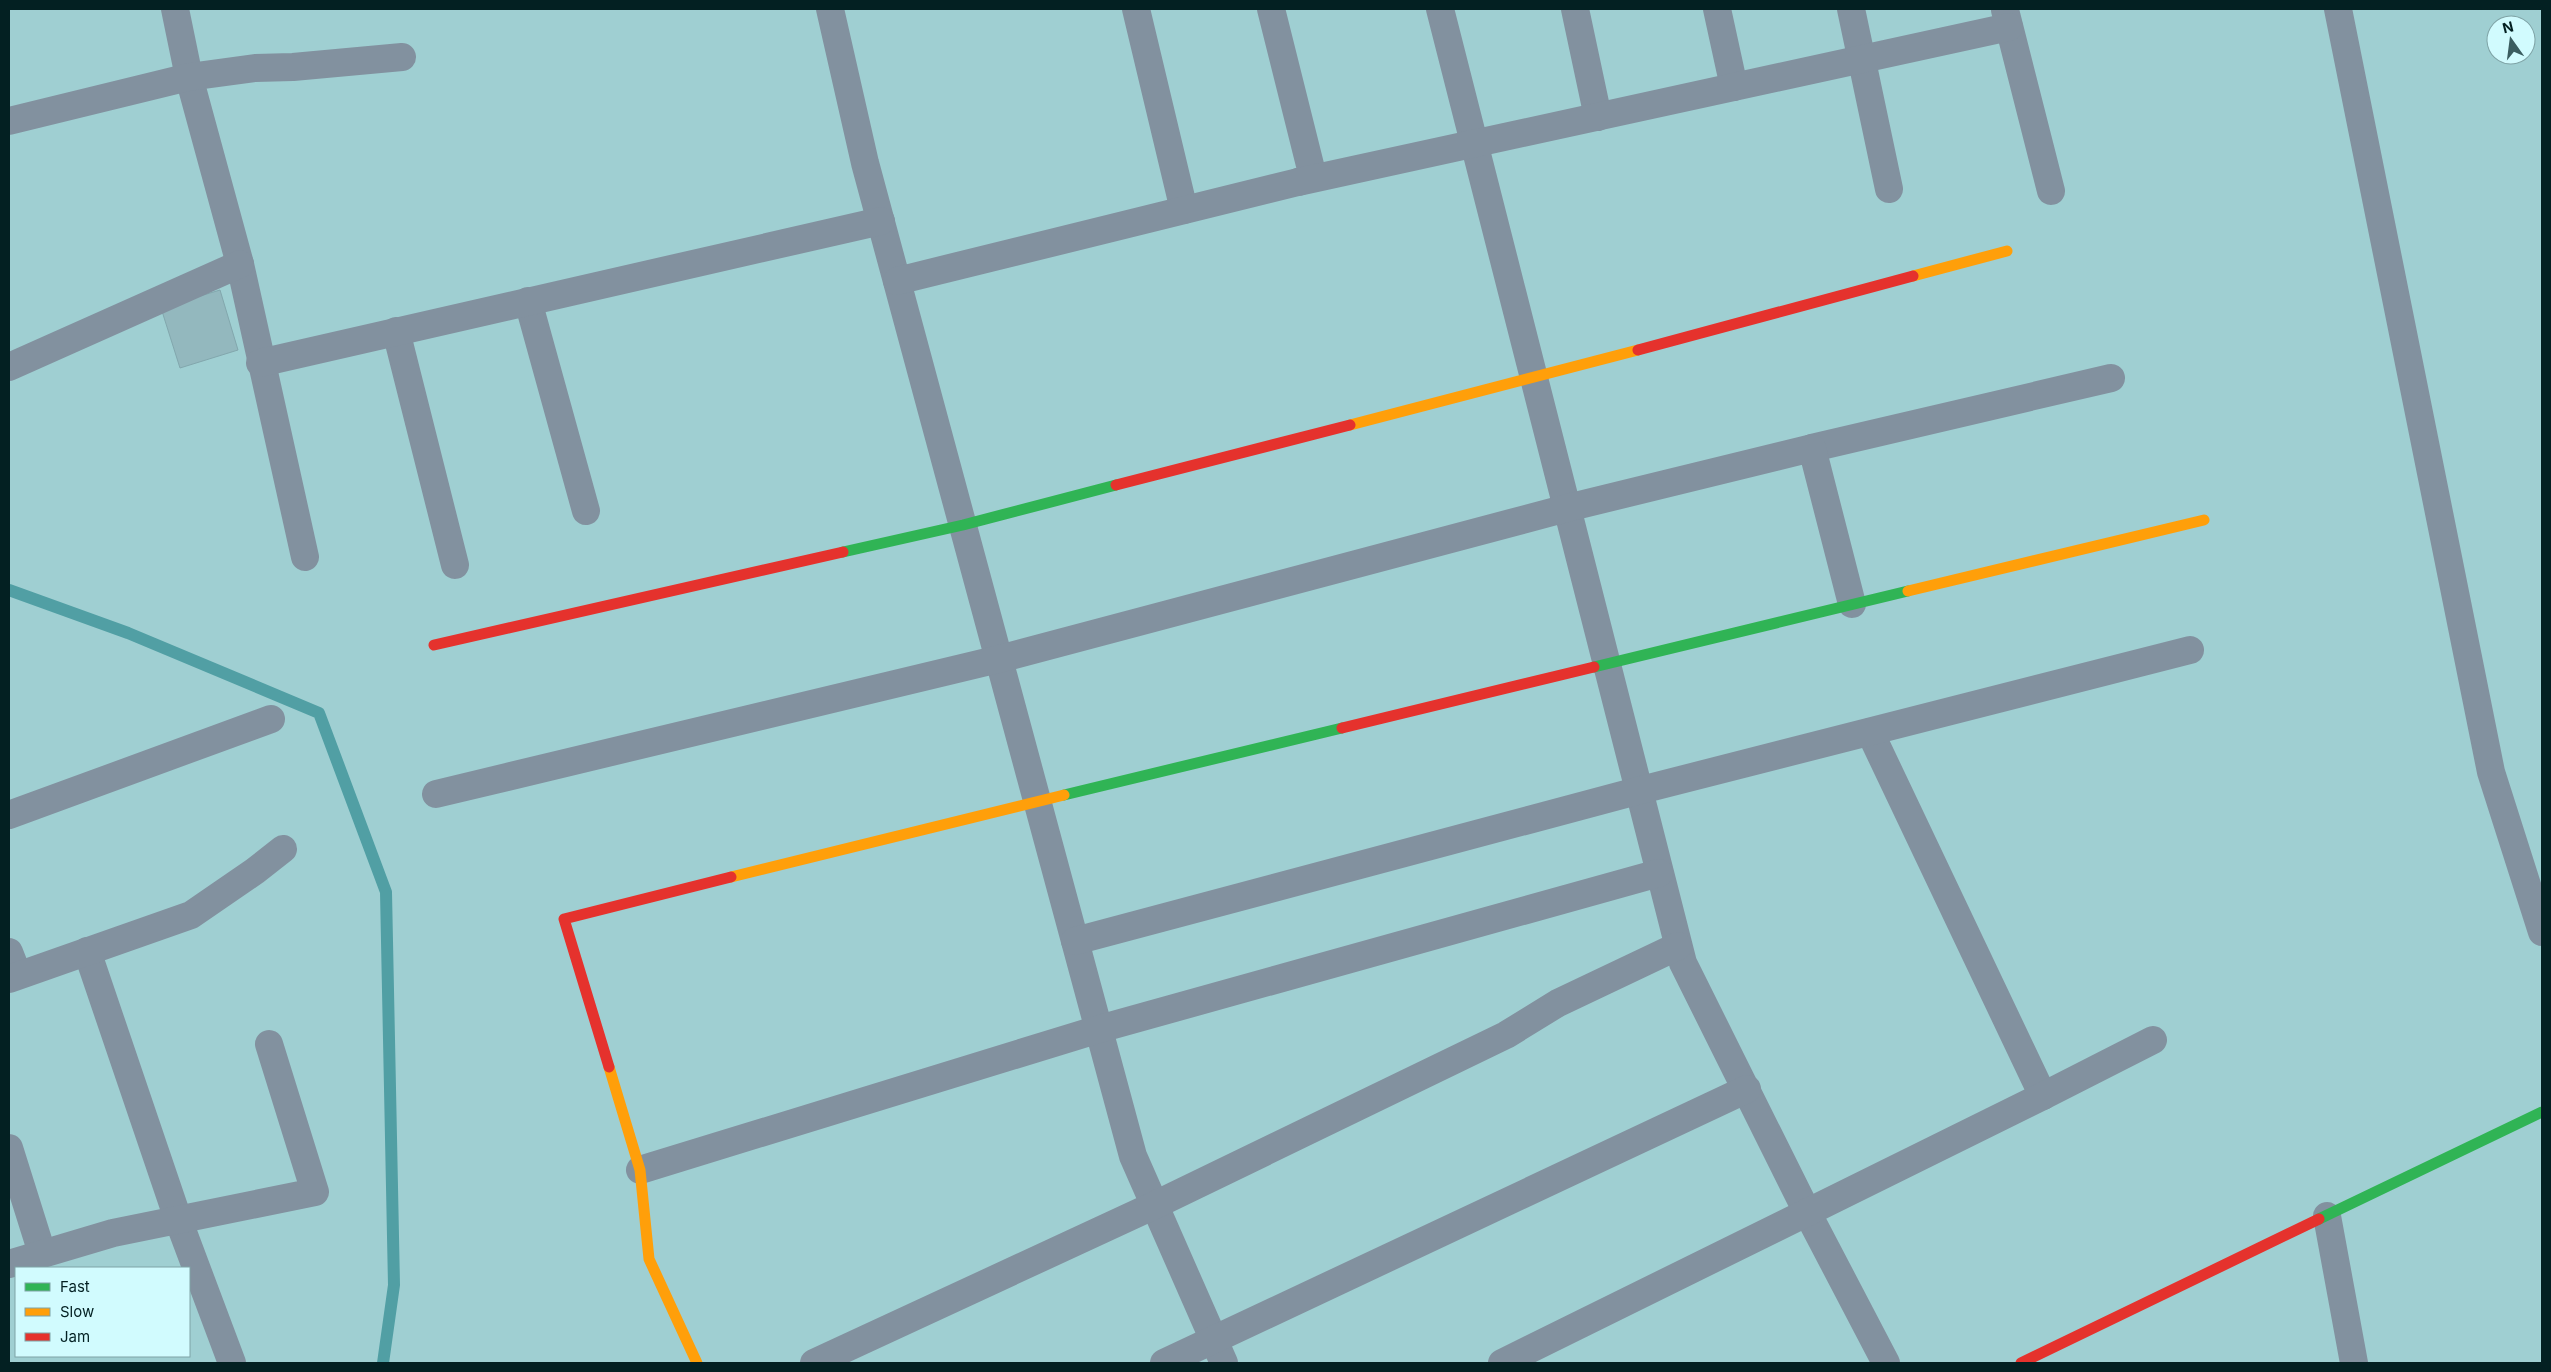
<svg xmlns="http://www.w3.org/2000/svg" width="2551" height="1372" font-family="Inter,sans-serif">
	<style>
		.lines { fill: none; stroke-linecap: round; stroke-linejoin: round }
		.stream { stroke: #519fa4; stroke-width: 12 }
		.building { fill: #93b8be; stroke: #82a7ad }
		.street { stroke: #82919f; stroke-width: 28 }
		.fast { stroke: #30b455; stroke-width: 11 }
		.slow { stroke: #ff9f0a; stroke-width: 11 }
		.jam { stroke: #e5322d; stroke-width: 11 }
	</style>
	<rect width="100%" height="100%" fill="#9fcfd2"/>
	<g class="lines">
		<path class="stream" d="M 9,590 L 128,633 L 319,713 L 386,892 L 394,1285 L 383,1363"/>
	</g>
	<path class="building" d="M 220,290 L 238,350 L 180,368 L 161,308 Z"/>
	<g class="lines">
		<g class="street">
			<path d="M 175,9 L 189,77 L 240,264 L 305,557"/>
			<path d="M 830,9 L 865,163 L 1133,1156 L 1224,1363"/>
			<path d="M 1136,9 L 1184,210"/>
			<path d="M 1271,9 L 1313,177 L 1298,182"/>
			<path d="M 1440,9 L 1683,963 L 1807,1212 L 1886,1363"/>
			<path d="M 1575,9 L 1598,117"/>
			<path d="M 1717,9 L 1734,87"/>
			<path d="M 1851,9 L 1889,189"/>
			<path d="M 2338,9 L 2491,772 L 2542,932"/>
			<path d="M 2005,10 L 2051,191"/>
			<path d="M 9,121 L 189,77 L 255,68 L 293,67 L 402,57"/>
			<path d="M 897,281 L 1298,182 L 2009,27"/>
			<path d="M 528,301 L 586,511"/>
			<path d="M 396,331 L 455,565"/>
			<path d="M 260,363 L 881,221"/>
			<path d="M 9,367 L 240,264"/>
			<path d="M 1812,448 L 2111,378"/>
			<path d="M 1870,732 L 2043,1096"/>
			<path d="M 436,794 L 999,659 L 1567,508 L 1812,448 L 1852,604"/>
			<path d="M 9,815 L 271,719"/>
			<path d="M 1075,941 L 1637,791 L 2190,650"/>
			<path d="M 87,951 L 178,1219 L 232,1363"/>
			<path d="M 9,952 L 18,975"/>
			<path d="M 9,979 L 191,915 L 255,871 L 283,849"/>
			<path d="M 9,1148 L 42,1253"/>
			<path d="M 640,1170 L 1099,1029 L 1659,873"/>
			<path d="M 2327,1216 L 2354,1363"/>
			<path d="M 9,1264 L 113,1233 L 315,1192 L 269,1044"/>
			<path d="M 814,1363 L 1155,1205 L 1506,1035 L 1558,1003 L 1678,946"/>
			<path d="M 1164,1363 L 1747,1089"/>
			<path d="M 1502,1363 L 2043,1096 L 2153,1040"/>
		</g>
		<g class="fast">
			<path d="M 843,552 L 963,525 L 1116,485"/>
			<path d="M 1594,667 L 1908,591"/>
			<path d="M 1064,795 L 1342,728"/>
			<path d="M 2319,1219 L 2542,1112"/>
		</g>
		<g class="slow">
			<path d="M 1913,276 L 2007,251"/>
			<path d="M 1350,425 L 1638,350"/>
			<path d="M 1908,591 L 2204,520"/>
			<path d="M 731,877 L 1064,795"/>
			<path d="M 609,1067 L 640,1170 L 649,1259 L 697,1363"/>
		</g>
		<g class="jam">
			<path d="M 1638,350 L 1913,276"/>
			<path d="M 1116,485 L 1350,425"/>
			<path d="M 434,645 L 843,552"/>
			<path d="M 1342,728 L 1594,667"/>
			<path d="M 609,1067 L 564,919 L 731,877"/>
			<path d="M 2021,1363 L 2319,1219"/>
		</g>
	</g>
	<rect width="2551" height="1372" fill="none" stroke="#032022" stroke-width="20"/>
	<rect x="15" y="1267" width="175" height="90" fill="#d1fbfe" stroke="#7fa3a6"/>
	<rect x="25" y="1283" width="25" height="8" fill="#30b455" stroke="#7fa3a6"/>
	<text x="60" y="1292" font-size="15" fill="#032022">Fast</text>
	<rect x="25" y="1308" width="25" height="8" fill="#ff9f0a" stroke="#7fa3a6"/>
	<text x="60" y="1317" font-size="15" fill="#032022">Slow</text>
	<rect x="25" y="1333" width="25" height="8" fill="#e5322d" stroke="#7fa3a6"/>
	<text x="60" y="1342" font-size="15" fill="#032022">Jam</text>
	<g transform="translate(2511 40) rotate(346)"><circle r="24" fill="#d1fbfe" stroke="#7fa3a6"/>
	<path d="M0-4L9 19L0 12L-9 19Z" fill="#3a5d60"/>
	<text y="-8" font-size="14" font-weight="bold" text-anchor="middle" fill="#032022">N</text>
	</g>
</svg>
